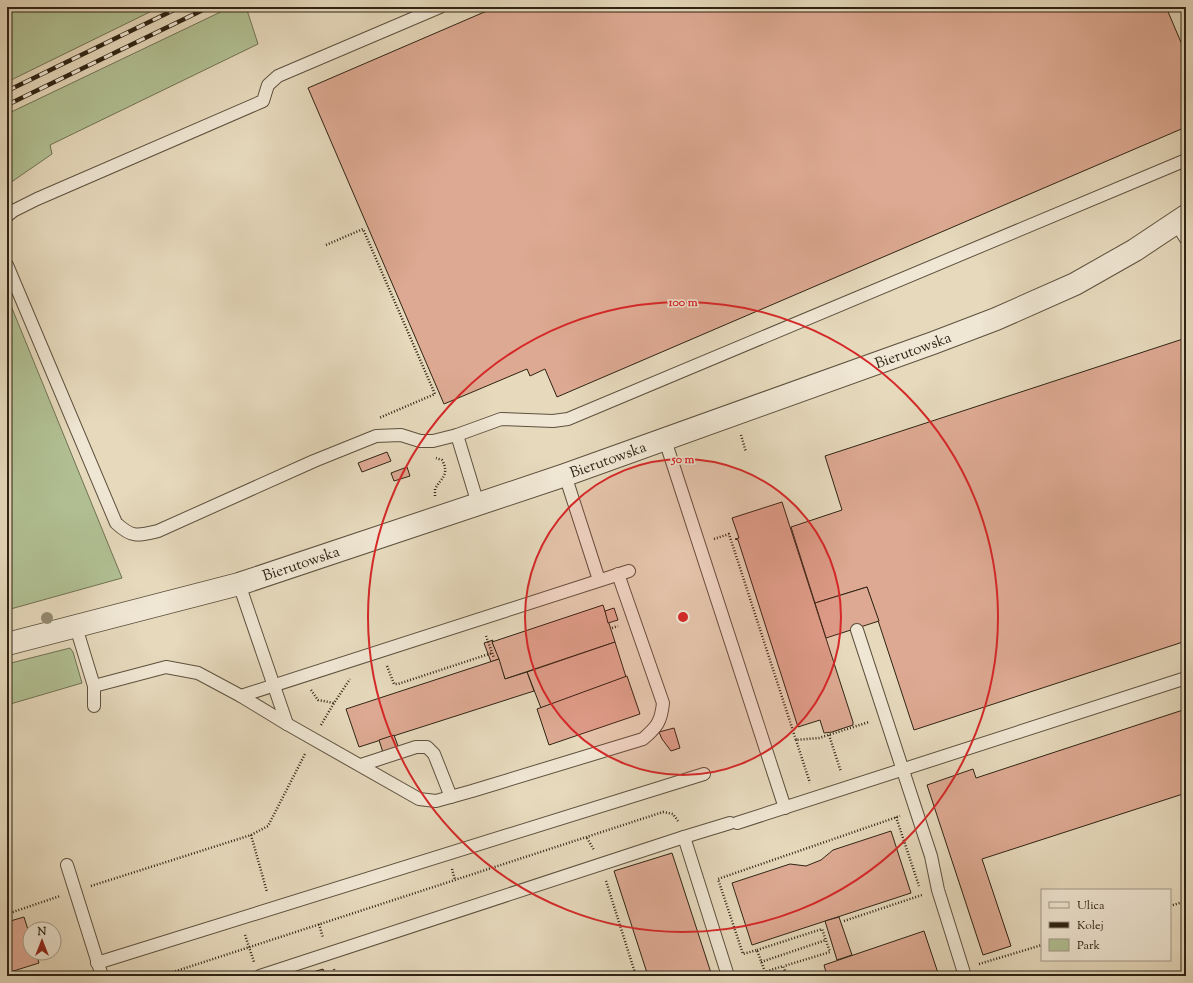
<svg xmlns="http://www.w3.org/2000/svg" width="1193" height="983" font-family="'Sorts Mill Goudy',serif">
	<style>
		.green { fill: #b1c093; stroke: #707254 }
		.building { fill: #dda992; stroke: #2f2414 }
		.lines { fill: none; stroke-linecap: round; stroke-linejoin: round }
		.service-casing { stroke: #5d513e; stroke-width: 14 }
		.tertiary-casing { stroke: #5d513e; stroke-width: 24 }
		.path { stroke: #2f2414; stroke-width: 2.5; stroke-dasharray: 1 2; stroke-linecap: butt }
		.service { stroke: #efe6d3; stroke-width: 12 }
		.tertiary { stroke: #efe6d3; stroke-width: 22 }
		.rail-casing { stroke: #2f2414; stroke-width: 4.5 }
		.rail { stroke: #efe6d3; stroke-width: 3; stroke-dasharray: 9; stroke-linecap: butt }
		.tree { fill: #948b71 }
		.ring { fill: none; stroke: #d62828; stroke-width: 2 }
		.labels { text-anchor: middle; stroke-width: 3; stroke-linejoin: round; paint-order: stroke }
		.street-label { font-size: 15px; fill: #2f2414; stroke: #efe6d3 }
		.centre { fill: #d62828; stroke: #efe6d3; stroke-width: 2 }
		.ring-label { font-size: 12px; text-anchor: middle; font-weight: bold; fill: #d62828; stroke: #efe6d3; stroke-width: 3; stroke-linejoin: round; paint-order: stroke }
	</style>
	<rect width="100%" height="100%" fill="#e6d9bc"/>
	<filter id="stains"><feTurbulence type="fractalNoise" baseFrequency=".005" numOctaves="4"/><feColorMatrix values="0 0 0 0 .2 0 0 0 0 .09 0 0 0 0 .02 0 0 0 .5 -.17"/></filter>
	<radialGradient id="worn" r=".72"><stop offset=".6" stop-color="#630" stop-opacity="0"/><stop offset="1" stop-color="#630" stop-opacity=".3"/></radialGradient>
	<g class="green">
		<path d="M 7,7 L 160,7 L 7,82 Z"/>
		<path d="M 231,7 L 246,7 L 258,44 L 50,145 L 52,154 L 7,185 L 7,114 Z"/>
		<path d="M 7,296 L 122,578 L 7,610 Z"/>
		<path d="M 70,648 L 73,652 L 82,683 L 7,705 L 7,664 Z"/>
	</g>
	<g class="building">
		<path d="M 496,7 L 1166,7 L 1186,54 L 1186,127 L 557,397 L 545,369 L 530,376 L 527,369 L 444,404 L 308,88 Z"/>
		<path d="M 1186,338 L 1186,641 L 914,730 L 867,587 L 815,603 L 791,527 L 842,510 L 825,456 Z"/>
		<path d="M 387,452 L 391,461 L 362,472 L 358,463 Z"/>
		<path d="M 407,467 L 410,476 L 394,481 L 391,473 Z"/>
		<path d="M 782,502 L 853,722 L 853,725 L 832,732 L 824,733 L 820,720 L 798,727 L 738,540 L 735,539 L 739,538 L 732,518 Z"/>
		<path d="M 867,587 L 879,621 L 826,638 L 815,603 Z"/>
		<path d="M 603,605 L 615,642 L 505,679 L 492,642 Z"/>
		<path d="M 614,608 L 618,620 L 608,623 L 605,611 Z"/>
		<path d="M 493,640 L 492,642 L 499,659 L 491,662 L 484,643 Z"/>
		<path d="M 615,642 L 626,677 L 541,708 L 527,672 Z"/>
		<path d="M 499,659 L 505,679 L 527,672 L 534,691 L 359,747 L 346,709 Z"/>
		<path d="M 627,676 L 640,714 L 549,745 L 537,709 Z"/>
		<path d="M 1186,709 L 1186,793 L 982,859 L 1011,946 L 983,955 L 927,785 L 973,769 L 976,778 Z"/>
		<path d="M 674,728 L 680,748 L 671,751 L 662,739 L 659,732 Z"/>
		<path d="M 394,735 L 402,757 L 386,762 L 379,740 Z"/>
		<path d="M 891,831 L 911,893 L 752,945 L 732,883 L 790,864 L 806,866 L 821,860 L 833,850 Z"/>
		<path d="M 672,853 L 712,976 L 648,976 L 614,871 Z"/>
		<path d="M 24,917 L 30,936 L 30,953 L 36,953 L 39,963 L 7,973 L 7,922 Z"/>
		<path d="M 839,917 L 852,955 L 837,960 L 825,921 Z"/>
		<path d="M 924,931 L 939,976 L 827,976 L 824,965 Z"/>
		<path d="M 323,969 L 325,976 L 300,976 Z"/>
	</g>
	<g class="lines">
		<defs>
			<g id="service">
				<path d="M 7,216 L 13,211 L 37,199 L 263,101 L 268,85 L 278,76 L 440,7"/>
				<path d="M 1176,223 L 1186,239"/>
				<path d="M 7,265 L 116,523 C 132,538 138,536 158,531 L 314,461 L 376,436 L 401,435 L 420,441 L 433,441 L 457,435 L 501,419 L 553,421 L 568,419 L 1186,160"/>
				<path d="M 457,435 L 478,504"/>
				<path d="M 665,440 L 785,808"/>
				<path d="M 565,475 L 599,580"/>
				<path d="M 239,584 L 287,724 L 419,799 L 436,801 L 472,791 L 643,739 C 657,727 661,722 663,703 L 618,574"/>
				<path d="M 76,627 L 94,686 L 94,706"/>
				<path d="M 857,630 L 931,856 L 938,890 L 965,976"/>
				<path d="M 94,686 L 166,667 L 198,673 L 241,696 L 629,571"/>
				<path d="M 241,696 L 287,724"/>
				<path d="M 361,765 L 416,747 L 427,747 L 434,754 L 451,797"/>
				<path d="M 737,823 L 1186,678"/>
				<path d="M 67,865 L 102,976"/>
				<path d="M 97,963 L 704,774"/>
				<path d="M 260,976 L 684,837"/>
				<path d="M 728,976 L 684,837 L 730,823"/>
			</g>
			<g id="tertiary">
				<path id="s1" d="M 7,644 L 239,584 L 565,475 L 933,343 L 996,319 L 1075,284 L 1135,250 L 1186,216"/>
			</g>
		</defs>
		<use href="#service" class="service-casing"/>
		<use href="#tertiary" class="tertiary-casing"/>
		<g class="path">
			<path d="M 326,245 L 363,229 L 435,394 L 379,418"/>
			<path d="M 741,435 L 746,452"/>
			<path d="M 435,496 L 435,489 C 441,478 450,475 442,460 L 436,458"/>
			<path d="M 714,539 L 729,534 L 796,740 L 819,738 L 869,722"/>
			<path d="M 612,628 L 618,626"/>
			<path d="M 486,636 L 494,658"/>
			<path d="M 387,666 L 394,684 L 398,684 L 492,653"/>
			<path d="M 311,690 L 318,700 L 334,703 L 350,679"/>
			<path d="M 321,725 L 334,703"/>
			<path d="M 829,735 L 841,772"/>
			<path d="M 796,740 L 810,783"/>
			<path d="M 896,817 L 919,886"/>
			<path d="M 251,835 L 267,892"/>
			<path d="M 587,838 L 594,850"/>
			<path d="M 452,869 L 455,880"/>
			<path d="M 606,881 L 636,976"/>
			<path d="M 91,886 L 251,835 L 268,826 L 305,754"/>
			<path d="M 1170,906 L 1186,901"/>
			<path d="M 7,914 L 60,896"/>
			<path d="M 844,921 L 922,895"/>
			<path d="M 319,924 L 323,938"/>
			<path d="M 245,935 L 254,962"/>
			<path d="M 757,950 L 822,929 L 830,952 L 784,966"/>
			<path d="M 761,962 L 826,940"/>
			<path d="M 979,964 L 1042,945"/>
			<path d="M 334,969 L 336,976"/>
			<path d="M 161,976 L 663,812 L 673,814 L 678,821"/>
			<path d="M 787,976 L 783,966 L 765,972 L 757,950 L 743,954 L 718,879 L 900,816"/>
		</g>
		<use href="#service" class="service"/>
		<use href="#tertiary" class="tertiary"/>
		<defs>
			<g id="rail">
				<path d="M 7,91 L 180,7"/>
				<path d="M 7,105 L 209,7"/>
			</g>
		</defs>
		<use href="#rail" class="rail-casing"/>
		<use href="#rail" class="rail"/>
	</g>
	<circle class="tree" cx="47" cy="618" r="6"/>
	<circle cx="683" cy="617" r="158" fill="#d62828" fill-opacity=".12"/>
	<g class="ring">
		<circle cx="683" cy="617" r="158"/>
		<circle cx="683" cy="617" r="315"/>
	</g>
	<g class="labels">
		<g class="street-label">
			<text dy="5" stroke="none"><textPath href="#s1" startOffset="953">Bierutowska</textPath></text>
			<text dy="5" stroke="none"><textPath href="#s1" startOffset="629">Bierutowska</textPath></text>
			<text dy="5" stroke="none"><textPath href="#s1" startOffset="305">Bierutowska</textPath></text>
		</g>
	</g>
	<circle cx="683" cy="617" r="6" class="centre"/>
	<g class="ring-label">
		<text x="683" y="306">100 m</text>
		<text x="683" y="463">50 m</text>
	</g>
	<rect width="1193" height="983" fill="none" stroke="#e6d9bc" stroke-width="24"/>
	<rect x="8" y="8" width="1177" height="967" fill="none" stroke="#2f2414" stroke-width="2"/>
	<rect x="12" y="12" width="1169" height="959" fill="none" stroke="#2f2414"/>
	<rect x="1041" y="889" width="130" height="72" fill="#efe6d3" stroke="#a29887"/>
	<rect x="1049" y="902" width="20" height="6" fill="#efe6d3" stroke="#a29887"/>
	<text x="1077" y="909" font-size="12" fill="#2f2414">Ulica</text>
	<rect x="1049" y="922" width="20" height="6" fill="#2f2414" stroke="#a29887"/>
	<text x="1077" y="929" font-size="12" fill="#2f2414">Kolej</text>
	<rect x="1049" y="939" width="20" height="12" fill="#b1c093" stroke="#a29887"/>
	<text x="1077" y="949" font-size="12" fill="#2f2414">Park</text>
	<g transform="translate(42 941)"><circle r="19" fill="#efe6d3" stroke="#a29887"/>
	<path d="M0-3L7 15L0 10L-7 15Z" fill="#8f2418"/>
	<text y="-6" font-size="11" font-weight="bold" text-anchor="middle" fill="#2f2414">N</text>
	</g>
	<rect width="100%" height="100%" filter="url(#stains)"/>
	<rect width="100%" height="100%" fill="url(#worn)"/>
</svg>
